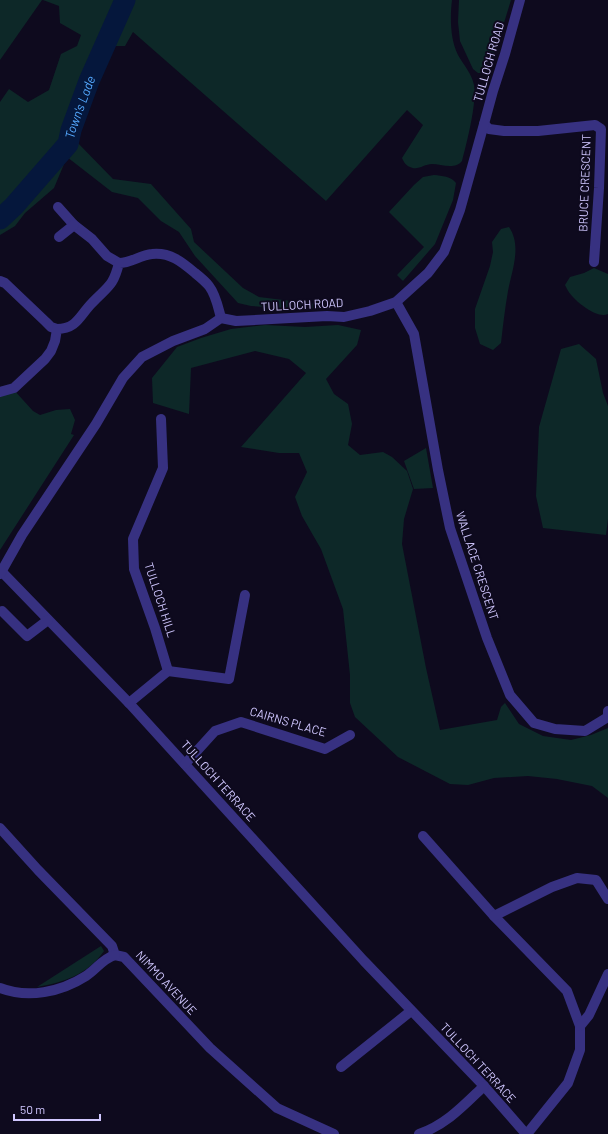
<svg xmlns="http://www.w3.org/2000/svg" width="608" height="1134" font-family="Barlow,sans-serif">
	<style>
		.green { fill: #0d2828 }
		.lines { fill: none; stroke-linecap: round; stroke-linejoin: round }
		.river { stroke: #05173c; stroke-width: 21 }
		.minor { stroke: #373181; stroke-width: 10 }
		.labels { text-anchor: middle; stroke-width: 4; stroke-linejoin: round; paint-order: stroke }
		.street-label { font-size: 12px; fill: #d0c7ff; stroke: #0e0a1e }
		.water-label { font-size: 13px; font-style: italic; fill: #55a9ff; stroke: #0e0a1e }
	</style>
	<rect width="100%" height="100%" fill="#0e0a1e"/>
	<g class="green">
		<path d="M 0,0 L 42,0 L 0,60 Z"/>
		<path d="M 43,0 L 452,0 C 450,17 450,39 458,55 C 463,64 472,74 474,85 C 477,103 467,142 462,161 C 455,170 441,164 432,164 C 424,164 418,171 410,167 C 405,165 404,162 402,158 L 423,125 L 407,110 L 326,201 L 133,32 L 125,46 L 112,46 L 74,139 L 113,179 L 151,184 L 191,229 L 194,242 L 243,288 L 259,297 L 324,305 L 323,308 L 295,309 L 251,306 L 238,303 L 195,256 L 179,232 L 161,221 L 138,198 L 112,192 L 67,157 L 54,188 L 25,213 L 15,226 L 0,235 L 0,102 L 9,89 L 28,102 L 49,90 L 61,54 L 77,46 L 81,35 L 60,23 L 59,6 Z"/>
		<path d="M 459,0 L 511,0 L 496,49 L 485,73 L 478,73 L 473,69 L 460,41 L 458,22 Z"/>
		<path d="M 434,175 C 442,176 451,176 456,183 L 453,200 L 435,244 L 403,281 L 397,275 L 424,247 L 389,212 L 414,185 L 423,177 Z"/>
		<path d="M 509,227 C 522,246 512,270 508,291 C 505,308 503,325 501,343 L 493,350 L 480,344 L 475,328 L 475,309 L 490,266 L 493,252 L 492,242 L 501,229 Z"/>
		<path d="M 594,268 L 608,274 L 608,314 C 598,319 579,304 572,296 C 569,293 567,289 565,285 L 570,277 L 584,273 Z"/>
		<path d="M 265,325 L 305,327 L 338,325 L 361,330 L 357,345 L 326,379 L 334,394 L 348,404 L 352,424 L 348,445 L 360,455 L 383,452 L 392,457 L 407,471 L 413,489 L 404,519 L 402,544 L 426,668 L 440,730 L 497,720 L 501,707 L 505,703 L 519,724 L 543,736 L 571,740 L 591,735 L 608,728 L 608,798 L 592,786 L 557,779 L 528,776 L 494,778 L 468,785 L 450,784 L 398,757 L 355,717 L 350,703 L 350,675 L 343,609 L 321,549 L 302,516 L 295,497 L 307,472 L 299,453 L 279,453 L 241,447 L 306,373 L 289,359 L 255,351 L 191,368 L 189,414 L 153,403 L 152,378 L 177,347 L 201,338 L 231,329 Z"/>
		<path d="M 579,344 L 596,359 L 603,393 L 608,406 L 608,519 L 606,535 L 543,528 L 536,496 L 539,427 L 561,349 Z"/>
		<path d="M 13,389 L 33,411 L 40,415 L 56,410 L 70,409 L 75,420 L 71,434 L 74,435 L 0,550 L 0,394 Z"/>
		<path d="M 426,448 L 433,488 L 414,489 L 404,461 Z"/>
		<path d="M 101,946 L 104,951 C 87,975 64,982 37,987 Z"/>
	</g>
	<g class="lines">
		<path class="river" id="s1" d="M 0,219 L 14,206 L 68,144 L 71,130 L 89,81 L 125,0"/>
		<g class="minor">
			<path d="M 484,124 L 489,129 L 504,131 L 538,131 L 595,125 L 601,129 L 599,188 L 594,262"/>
			<path d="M 58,207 L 74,225 L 92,239 L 107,256 L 119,263"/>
			<path d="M 59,237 L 74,225"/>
			<path d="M 0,281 L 5,283 L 46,322 L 51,327 L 57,329"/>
			<path d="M 396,302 L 414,334 L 438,470 L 450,528 L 487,638 L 510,695 L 534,723 L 555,729 L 585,731 L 608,717 L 608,711"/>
			<path d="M 0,392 L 14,388 L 45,359 L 51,351 L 55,341 L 57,329 C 77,329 80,315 92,303 C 108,286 113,287 119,263 C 131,263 140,255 152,254 C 170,252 182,262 195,273 C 200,277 205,281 209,286 C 216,295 218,307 221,318"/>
			<path d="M 2,572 L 129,703 L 364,961 L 484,1086 L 526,1134"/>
			<path d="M 0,574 L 22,535 L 96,424 L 123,378 L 142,357 L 173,341 L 205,329 L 221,318 L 236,321 L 327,316 L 344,317 L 370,311 L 396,302 L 428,273 L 444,252 L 460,210 L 484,124 L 493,91 L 505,54 L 520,0"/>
			<path d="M 2,611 L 27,636 L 48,620"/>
			<path d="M 168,671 L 229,679 L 245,595"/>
			<path d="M 129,703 L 168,671 L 155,628 L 134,569 L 133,539 L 163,468 L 161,419"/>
			<path d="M 185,764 L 215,731 L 241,722 L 325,749 L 350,735"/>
			<path d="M 0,828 L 38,870 L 112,946 L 115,955 L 124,957 L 210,1048 L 277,1108 L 334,1134"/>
			<path d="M 423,836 L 494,916 L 567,991 L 580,1026 L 580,1050 L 568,1083 L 527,1134"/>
			<path d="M 494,916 L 552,887 L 577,878 L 596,880 L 608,899"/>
			<path d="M 0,988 C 28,999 61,992 86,976 C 97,969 102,959 115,955"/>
			<path d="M 580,1026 L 589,1015 L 608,974"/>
			<path d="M 341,1067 L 411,1011"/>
			<path d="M 419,1134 C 446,1125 464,1105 484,1086"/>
		</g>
	</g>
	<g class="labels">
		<g class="street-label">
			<text transform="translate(489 62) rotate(-74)" y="4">TULLOCH ROAD</text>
			<text transform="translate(585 183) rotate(-88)" y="4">BRUCE CRESCENT</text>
			<text transform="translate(302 305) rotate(-3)" y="4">TULLOCH ROAD</text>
			<text transform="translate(477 566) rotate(72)" y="4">WALLACE CRESCENT</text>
			<text transform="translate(160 600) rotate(72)" y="4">TULLOCH HILL</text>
			<text transform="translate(288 722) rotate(16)" y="4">CAIRNS PLACE</text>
			<text transform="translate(218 781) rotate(48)" y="4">TULLOCH TERRACE</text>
			<text transform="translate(166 983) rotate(47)" y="4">NIMMO AVENUE</text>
			<text transform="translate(478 1063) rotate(47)" y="4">TULLOCH TERRACE</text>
		</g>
		<g class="water-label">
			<text dy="5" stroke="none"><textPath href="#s1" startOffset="140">Town's Lade</textPath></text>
		</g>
	</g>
	<path d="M14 1114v6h86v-6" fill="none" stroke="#d0c7ff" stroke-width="2"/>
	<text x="20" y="1114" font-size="12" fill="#d0c7ff" stroke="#0e0a1e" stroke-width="3" paint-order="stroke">50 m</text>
</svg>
